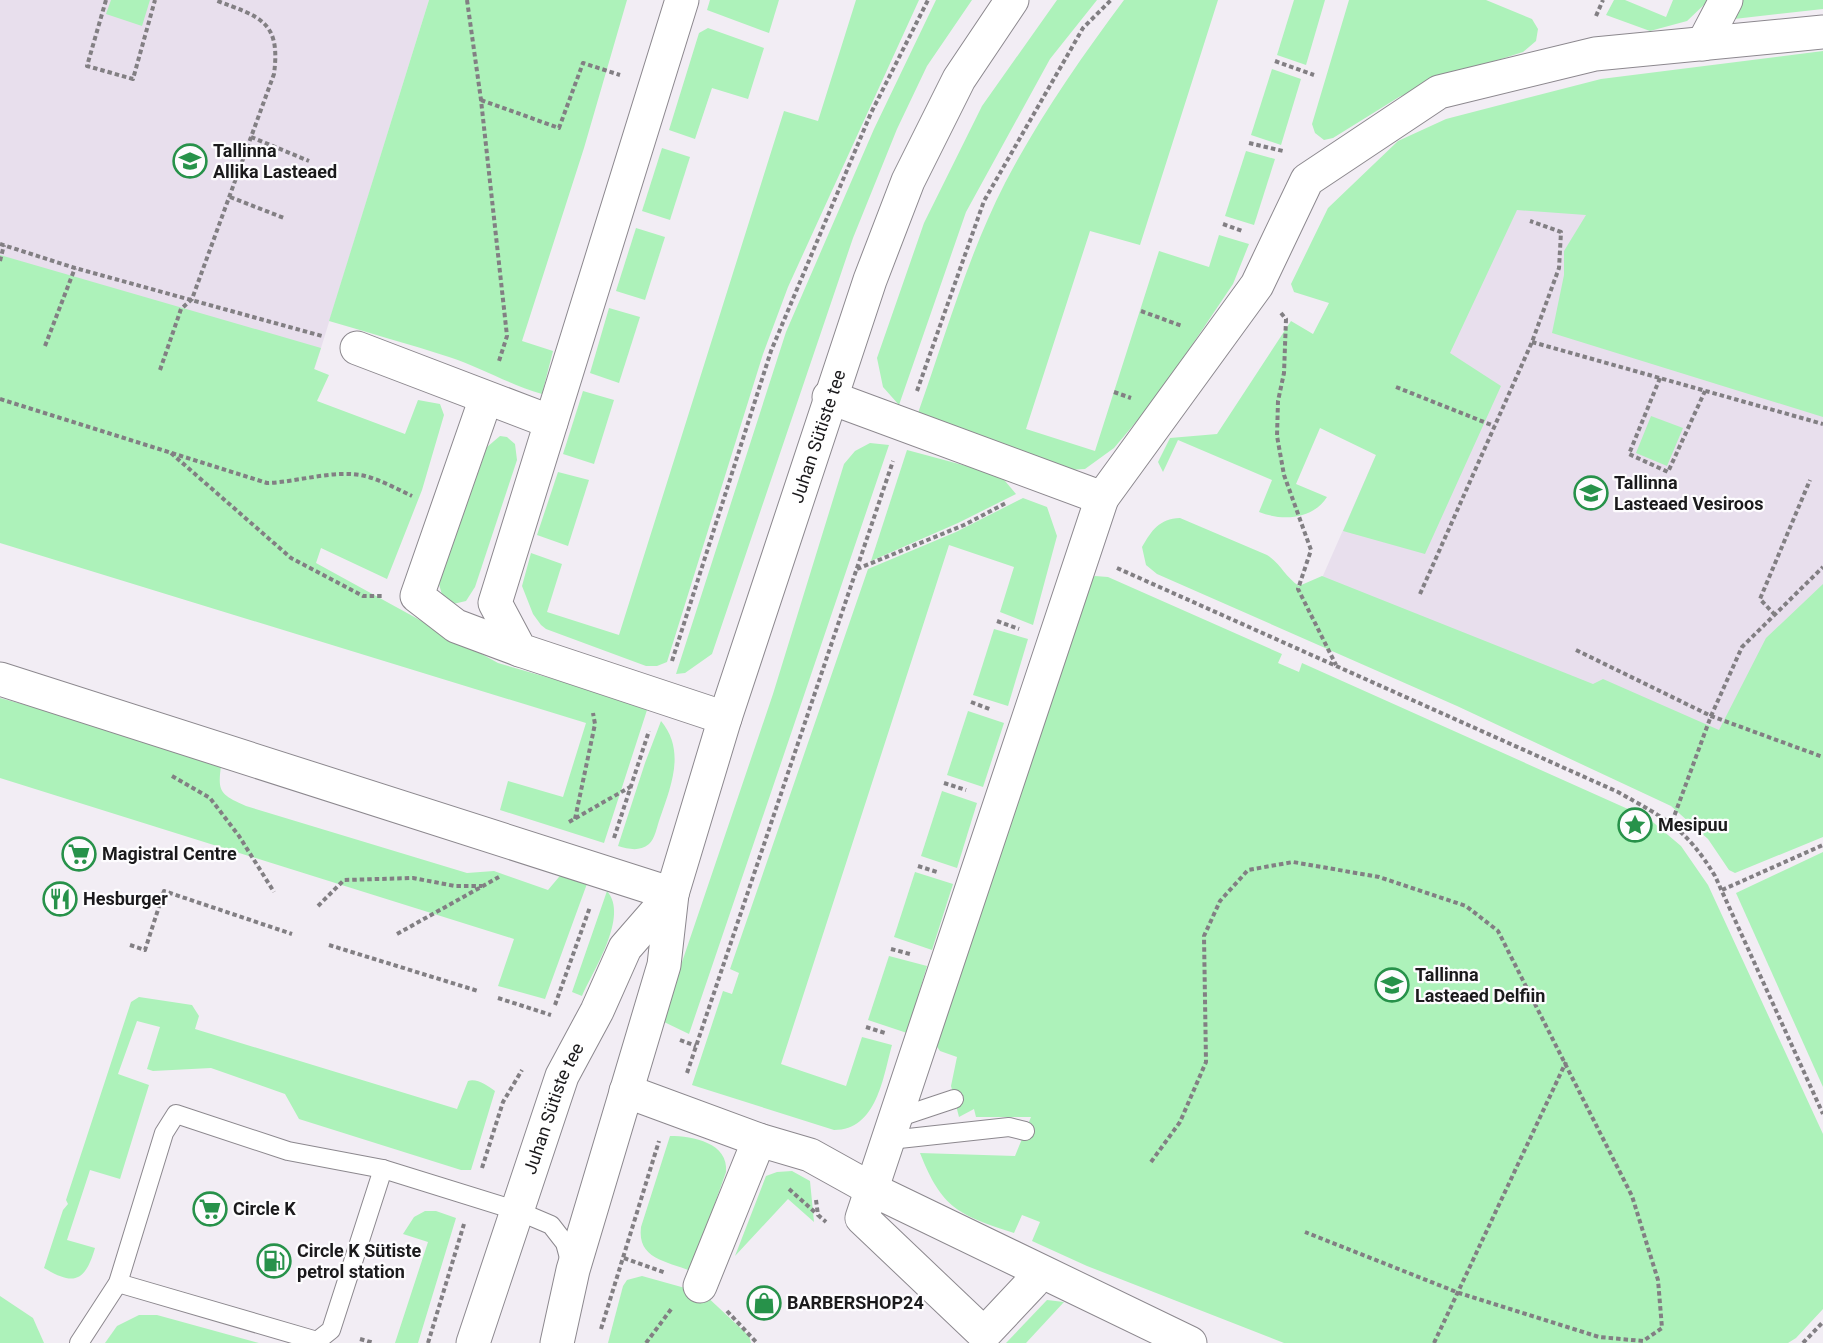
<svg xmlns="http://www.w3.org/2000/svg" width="1823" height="1343" font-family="Roboto,sans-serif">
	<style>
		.built { fill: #e8dfed }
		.green { fill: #adf2ba }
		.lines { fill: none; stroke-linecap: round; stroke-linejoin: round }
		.service-casing { stroke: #8c888e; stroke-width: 20 }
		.minor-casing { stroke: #8c888e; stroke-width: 35 }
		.tertiary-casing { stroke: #8c888e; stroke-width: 35 }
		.path { stroke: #827f83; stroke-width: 4; stroke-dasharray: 4.5 3; stroke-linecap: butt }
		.service { stroke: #fff; stroke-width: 18 }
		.minor { stroke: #fff; stroke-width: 33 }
		.tertiary { stroke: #fff; stroke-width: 33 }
		.labels { text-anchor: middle; stroke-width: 4.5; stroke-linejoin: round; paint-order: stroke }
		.poi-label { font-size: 18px; font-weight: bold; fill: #1b1a1c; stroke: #fdfcfe; text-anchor: start }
		.street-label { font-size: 18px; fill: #1b1a1c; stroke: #fdfcfe }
	</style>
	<rect width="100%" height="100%" fill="#f2edf4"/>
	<g class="built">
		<path d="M 0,0 L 429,0 L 285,464 L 0,369 Z"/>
		<path d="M 1426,190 L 1823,225 L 1823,806 L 1311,603 L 1376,455 L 1351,441 Z"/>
	</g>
	<g class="green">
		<path d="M 111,0 L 150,0 L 142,26 L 106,14 Z"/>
		<path d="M 429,0 L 627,0 L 584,148 L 522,341 L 553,351 L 542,394 C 508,384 482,368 449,357 C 409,344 369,333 329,321 Z"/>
		<path d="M 710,0 L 779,0 L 769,33 L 707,10 Z"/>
		<path d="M 856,0 L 919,0 L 788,287 L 763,354 L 667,662 L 657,666 L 646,666 L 546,629 L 541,625 L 533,614 L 522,586 L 531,553 L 562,564 L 547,612 L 619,635 L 784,111 L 818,121 Z"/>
		<path d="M 936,0 L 972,0 L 927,66 L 897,129 L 853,238 L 712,654 L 685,673 L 676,674 L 786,332 L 874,129 Z"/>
		<path d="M 1057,0 L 1097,0 L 1050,59 L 966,212 L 899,405 L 883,387 L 877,358 L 924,223 L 982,106 Z"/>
		<path d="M 1124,0 L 1218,0 L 1140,245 L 1090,231 L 1026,429 L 1095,451 L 1159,251 L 1209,267 L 1219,235 L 1249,244 L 1233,284 L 1157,397 L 1114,448 L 1085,469 L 1067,470 L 918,413 C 945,337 968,255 1005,183 C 1039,118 1080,59 1124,0 Z"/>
		<path d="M 1294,0 L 1325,0 L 1306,65 L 1277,55 Z"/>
		<path d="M 1349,0 L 1486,0 L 1532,19 L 1538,29 L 1536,41 L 1523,52 L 1442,78 L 1399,97 L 1333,138 L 1324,140 L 1315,133 L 1312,124 Z"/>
		<path d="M 1614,0 L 1625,0 L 1666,17 L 1673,0 L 1709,0 L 1687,21 L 1650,31 L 1606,15 Z"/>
		<path d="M 1735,0 L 1823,0 L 1823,9 L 1734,19 Z"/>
		<path d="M 708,28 L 764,48 L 748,99 L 712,88 L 695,139 L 669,130 L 699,33 Z"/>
		<path d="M 1823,51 L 1823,417 L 1552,333 L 1564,275 L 1564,251 L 1586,215 L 1517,210 L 1450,353 L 1501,386 L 1425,554 L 1343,531 L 1376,455 L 1320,428 L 1296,484 L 1327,497 C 1312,520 1282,521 1259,512 L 1272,480 L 1178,440 L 1163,472 L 1158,462 L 1170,438 L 1217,434 L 1291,321 L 1313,334 L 1329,303 L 1294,292 L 1291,284 L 1328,208 L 1398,141 L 1446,119 L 1601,79 Z"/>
		<path d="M 1272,69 L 1301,79 L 1281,145 L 1251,135 Z"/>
		<path d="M 662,148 L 690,157 L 670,220 L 642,211 Z"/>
		<path d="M 1246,151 L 1275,159 L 1254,225 L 1225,216 Z"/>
		<path d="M 636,228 L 665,237 L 645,300 L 616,291 Z"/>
		<path d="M 0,255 L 321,348 L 314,369 L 329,375 L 317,401 L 405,434 L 418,400 L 440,404 L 444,415 L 422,490 L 387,579 L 321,548 L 316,563 L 498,663 L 595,691 L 647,710 L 604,843 L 500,810 L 508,781 L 563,797 L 586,723 L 0,543 Z"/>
		<path d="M 609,308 L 640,317 L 619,383 L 590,373 Z"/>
		<path d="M 583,391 L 614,400 L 594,464 L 563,454 Z"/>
		<path d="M 1651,416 L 1683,428 L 1667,466 L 1636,453 Z"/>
		<path d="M 500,436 L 507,437 L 515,444 L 517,460 L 475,587 L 466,601 L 453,604 L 442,595 L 439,584 L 487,447 Z"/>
		<path d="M 870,443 L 889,445 L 689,1034 L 662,1021 L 773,694 L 844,464 L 855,451 Z"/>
		<path d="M 907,450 L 1000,475 L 1016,494 L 958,523 L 871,561 Z"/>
		<path d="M 558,472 L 589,480 L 568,546 L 537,535 Z"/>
		<path d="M 1023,498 L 1047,507 L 1057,536 L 1033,625 L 1000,612 L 1014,567 L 949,545 L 781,1064 L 846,1086 L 862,1037 L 892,1045 C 883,1077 877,1130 834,1130 L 692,1085 L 723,991 L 732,994 L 739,973 L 730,969 L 868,569 L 956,532 Z"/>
		<path d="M 1180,518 L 1267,555 C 1281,564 1285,577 1299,586 L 1322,576 L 1593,684 L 1603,679 L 1719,730 L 1766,638 L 1823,584 L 1823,837 L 1735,873 L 1729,870 L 1708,839 L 1671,806 L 1457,706 L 1157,574 L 1146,565 L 1142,547 C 1152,530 1159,519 1180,518 Z"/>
		<path d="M 1095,576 L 1108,577 L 1282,654 L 1278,663 L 1299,672 L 1302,663 L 1648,818 L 1681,846 L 1708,885 L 1823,1134 L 1823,1309 L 1796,1338 L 1788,1343 L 1284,1343 L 1087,1266 L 1032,1241 L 1040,1222 L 1022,1215 L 1014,1233 C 959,1215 942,1209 920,1153 L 1015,1156 L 1031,1117 L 976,1117 L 974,1109 L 959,1117 L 951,1086 L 957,1057 L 940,1051 L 931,1038 L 1081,585 Z"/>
		<path d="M 994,629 L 1028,639 L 1008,706 L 973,695 Z"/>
		<path d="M 0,698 L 222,758 C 218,790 216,793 246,806 L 467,873 L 494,871 L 548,890 L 564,871 L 588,881 L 545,999 L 498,986 L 514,939 L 0,778 Z"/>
		<path d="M 968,711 L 1004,723 L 983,787 L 947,775 Z"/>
		<path d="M 661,721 C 686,751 671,786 660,818 C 657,826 655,839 649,844 C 639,852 629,849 618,846 L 645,763 Z"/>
		<path d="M 942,791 L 977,803 L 957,868 L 921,856 Z"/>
		<path d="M 1823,852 L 1823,1087 L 1736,893 Z"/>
		<path d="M 915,872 L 953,884 L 932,950 L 894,937 Z"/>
		<path d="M 607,891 C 629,916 594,969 582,996 L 572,992 Z"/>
		<path d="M 889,956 L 927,966 L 907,1033 L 868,1020 Z"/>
		<path d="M 139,997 L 192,1005 L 199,1016 L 195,1029 L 457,1109 L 468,1081 C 477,1078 488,1086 495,1091 L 471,1170 L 461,1170 L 299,1119 L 285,1094 L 211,1068 L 153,1071 L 147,1069 L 160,1027 L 137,1021 L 118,1074 L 149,1085 L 120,1179 L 90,1170 L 67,1240 L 95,1248 C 85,1282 74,1286 44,1268 L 63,1210 L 68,1204 L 66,1200 L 131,1002 Z"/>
		<path d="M 670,1136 C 693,1136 729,1143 726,1172 L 691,1271 C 666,1261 637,1259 641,1227 Z"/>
		<path d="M 792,1171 L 810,1181 L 814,1222 L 788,1199 L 735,1256 L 766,1176 L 777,1172 Z"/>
		<path d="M 425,1211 L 436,1211 L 456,1218 L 418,1343 L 395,1343 L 428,1242 L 403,1234 L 414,1217 Z"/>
		<path d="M 642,1276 L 703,1293 L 749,1336 L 751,1343 L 608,1343 L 623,1286 L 627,1280 Z"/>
		<path d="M 0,1296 L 33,1318 L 44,1343 L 0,1343 Z"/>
		<path d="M 1047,1300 L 1064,1302 L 1026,1343 L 1006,1343 Z"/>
		<path d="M 139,1315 L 157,1315 L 259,1343 L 105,1343 L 117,1326 Z"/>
	</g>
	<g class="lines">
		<defs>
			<g id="service">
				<path d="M 897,1118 L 954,1099"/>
				<path d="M 890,1140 L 1009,1127 L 1025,1131"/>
				<path d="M 118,1283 L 317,1341 L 331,1330 L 383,1169"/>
				<path d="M 79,1343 L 118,1283 L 164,1133 L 176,1114 L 288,1151 L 383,1169 L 518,1211 L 551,1225 L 565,1243 L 571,1265"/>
			</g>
			<g id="minor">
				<path d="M 682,0 L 495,603 L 520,650 L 725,718"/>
				<path d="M 1703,44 L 1726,0"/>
				<path d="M 357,348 L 551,422"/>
				<path d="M 829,397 L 1102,498 L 1257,285 L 1307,180 L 1439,92 L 1595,54 L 1823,32"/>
				<path d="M 486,398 L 417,596 L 456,626 L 520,650"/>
				<path d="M 0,679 L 672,894"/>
				<path d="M 626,1091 L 759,1140 L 810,1155 L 873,1190 L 1190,1343"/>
				<path d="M 1038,1271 L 1032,1283 L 984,1334 L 862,1218 L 1102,498"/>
				<path d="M 700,1286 L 759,1140"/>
			</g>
			<g id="tertiary">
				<path id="s1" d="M 473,1343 L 562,1076 L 597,1011 L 625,948 L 672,894"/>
				<path id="s2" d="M 557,1343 L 573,1270 L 664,965 L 672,894 L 725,718 L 870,280 L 908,181 L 959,79 L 1012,0"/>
			</g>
		</defs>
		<use href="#service" class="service-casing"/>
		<use href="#minor" class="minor-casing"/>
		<use href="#tertiary" class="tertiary-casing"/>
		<g class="path">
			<path d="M 106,0 L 87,66 L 133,79 L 155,0"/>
			<path d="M 467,0 L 481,100 L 507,336 L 499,361"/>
			<path d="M 1596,16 L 1603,0"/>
			<path d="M 1275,61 L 1314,75"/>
			<path d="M 481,100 L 559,128 L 583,63 L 620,75"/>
			<path d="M 251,137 L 309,161"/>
			<path d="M 1249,143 L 1283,151"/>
			<path d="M 230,197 L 284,218"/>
			<path d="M 1223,224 L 1242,231"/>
			<path d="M 0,244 L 75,268 L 322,336"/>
			<path d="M 0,261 L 4,245"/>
			<path d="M 1141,311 L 1182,326"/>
			<path d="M 1281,313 L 1286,319 L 1284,373 L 1278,401 L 1277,436 L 1284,475 L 1311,550 L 1298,589 L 1336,665"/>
			<path d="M 1532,342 L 1823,424"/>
			<path d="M 45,346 L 75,268"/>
			<path d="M 160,370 L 181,309 L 192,299 L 274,74 C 281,21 260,17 215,0"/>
			<path d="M 1660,378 L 1629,454 L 1668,472 L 1705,391"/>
			<path d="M 1396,387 L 1494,426"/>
			<path d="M 917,391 L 984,201 L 1083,28 L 1111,0"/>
			<path d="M 1114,392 L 1131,398"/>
			<path d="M 0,399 L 267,483 C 299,482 334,469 365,476 C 381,480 397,489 412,496"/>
			<path d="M 171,453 L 291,558 L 363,596 L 382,596"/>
			<path d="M 1117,568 L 1618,792 C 1666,819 1686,828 1715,876 L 1823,1114"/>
			<path d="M 857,569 L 964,525 L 1006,503"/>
			<path d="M 1420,594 L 1532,342 L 1559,268 L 1561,232 L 1530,221"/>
			<path d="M 1775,615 L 1760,599 L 1810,480"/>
			<path d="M 997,621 L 1019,629"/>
			<path d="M 1576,650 L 1711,716 L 1742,647 L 1823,567"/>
			<path d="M 672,661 L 771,351 L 871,113 L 928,0"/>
			<path d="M 971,702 L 992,710"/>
			<path d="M 172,776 L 210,798 L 239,836 L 274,892"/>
			<path d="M 944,783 L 966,790"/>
			<path d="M 575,819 L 595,724 L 593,713"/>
			<path d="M 569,822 L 630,787"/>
			<path d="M 1672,822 L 1711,716 L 1823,757"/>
			<path d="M 614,838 L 649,731"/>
			<path d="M 918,866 L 937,872"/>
			<path d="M 1722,890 L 1823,845"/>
			<path d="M 318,906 L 344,880 L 413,878 L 455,886 L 482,886"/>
			<path d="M 397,934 L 499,877"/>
			<path d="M 130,945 L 145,950 L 164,891 L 292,934"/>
			<path d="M 329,945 L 478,991"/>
			<path d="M 891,949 L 910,954"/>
			<path d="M 498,998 L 551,1015"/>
			<path d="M 555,1005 L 590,907"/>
			<path d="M 866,1027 L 885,1033"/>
			<path d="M 680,1040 L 696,1046"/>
			<path d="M 687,1073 L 893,461"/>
			<path d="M 1151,1162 L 1180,1122 L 1206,1062 L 1204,936 L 1220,901 L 1248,870 L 1293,862 L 1379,877 L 1466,906 L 1498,931 L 1632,1196 L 1658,1280 L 1662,1328 L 1643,1341 L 1599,1337 L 1459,1293 L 1305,1232"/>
			<path d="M 482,1168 L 503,1102 L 522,1070"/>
			<path d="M 789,1189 L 817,1214"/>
			<path d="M 816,1200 L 818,1215 L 826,1222"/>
			<path d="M 624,1258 L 666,1273"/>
			<path d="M 727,1311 L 757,1343"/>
			<path d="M 601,1329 L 659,1141"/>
			<path d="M 360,1339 L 374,1343"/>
			<path d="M 428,1343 L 464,1224"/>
			<path d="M 646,1343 L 672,1308"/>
			<path d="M 1434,1343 L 1566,1062"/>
			<path d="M 1803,1343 L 1823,1322"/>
		</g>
		<use href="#service" class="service"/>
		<use href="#minor" class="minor"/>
		<use href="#tertiary" class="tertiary"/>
	</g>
	<defs>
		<symbol id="school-ring" viewBox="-11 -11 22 22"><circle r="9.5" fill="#fdfcfe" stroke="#27924a" stroke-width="1.5"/><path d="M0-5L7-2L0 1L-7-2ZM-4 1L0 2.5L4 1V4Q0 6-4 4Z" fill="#27924a"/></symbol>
		<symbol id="sight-ring" viewBox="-11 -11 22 22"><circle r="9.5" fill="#fdfcfe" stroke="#27924a" stroke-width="1.5"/><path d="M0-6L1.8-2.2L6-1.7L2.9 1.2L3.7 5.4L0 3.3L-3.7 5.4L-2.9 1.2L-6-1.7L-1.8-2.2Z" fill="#27924a"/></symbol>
		<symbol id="supermarket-ring" viewBox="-11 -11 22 22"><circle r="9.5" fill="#fdfcfe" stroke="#27924a" stroke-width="1.5"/><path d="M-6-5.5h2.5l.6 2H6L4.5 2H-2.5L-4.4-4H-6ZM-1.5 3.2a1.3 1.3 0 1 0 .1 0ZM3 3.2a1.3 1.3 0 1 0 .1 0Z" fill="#27924a"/></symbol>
		<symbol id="restaurant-ring" viewBox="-11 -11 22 22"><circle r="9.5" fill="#fdfcfe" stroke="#27924a" stroke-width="1.5"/><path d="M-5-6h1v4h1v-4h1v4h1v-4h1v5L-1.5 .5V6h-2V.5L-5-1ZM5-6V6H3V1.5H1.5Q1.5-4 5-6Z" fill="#27924a"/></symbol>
		<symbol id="fuel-ring" viewBox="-11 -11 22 22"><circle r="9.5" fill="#fdfcfe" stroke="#27924a" stroke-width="1.5"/><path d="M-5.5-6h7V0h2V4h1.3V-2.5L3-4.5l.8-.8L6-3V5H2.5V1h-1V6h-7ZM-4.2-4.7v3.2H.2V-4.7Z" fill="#27924a"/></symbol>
		<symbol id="shop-ring" viewBox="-11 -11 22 22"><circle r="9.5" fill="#fdfcfe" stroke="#27924a" stroke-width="1.5"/><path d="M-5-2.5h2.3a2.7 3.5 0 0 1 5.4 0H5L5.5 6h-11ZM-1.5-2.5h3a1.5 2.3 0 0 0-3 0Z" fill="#27924a"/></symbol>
	</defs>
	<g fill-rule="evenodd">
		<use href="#school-ring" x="171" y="142" width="38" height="38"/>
		<use href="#school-ring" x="1572" y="474" width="38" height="38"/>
		<use href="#sight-ring" x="1616" y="806" width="38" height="38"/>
		<use href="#supermarket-ring" x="60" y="835" width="38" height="38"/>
		<use href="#restaurant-ring" x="41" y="880" width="38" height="38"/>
		<use href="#school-ring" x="1373" y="966" width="38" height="38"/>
		<use href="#supermarket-ring" x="191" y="1190" width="38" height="38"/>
		<use href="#fuel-ring" x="255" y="1242" width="38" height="38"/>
		<use href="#shop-ring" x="745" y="1284" width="38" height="38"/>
	</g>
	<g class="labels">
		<g class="poi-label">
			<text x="213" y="157">Tallinna<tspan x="213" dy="21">Allika Lasteaed</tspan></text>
			<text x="1614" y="489">Tallinna<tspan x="1614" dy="21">Lasteaed Vesiroos</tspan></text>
			<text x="1658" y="831">Mesipuu</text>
			<text x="102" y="860">Magistral Centre</text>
			<text x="83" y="905">Hesburger</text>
			<text x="1415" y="981">Tallinna<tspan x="1415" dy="21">Lasteaed Delfiin</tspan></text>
			<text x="233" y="1215">Circle K</text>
			<text x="297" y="1257">Circle K Sütiste<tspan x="297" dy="21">petrol station</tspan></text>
			<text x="787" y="1309">BARBERSHOP24</text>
		</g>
		<g class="street-label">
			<text dy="6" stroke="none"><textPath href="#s2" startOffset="945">Juhan Sütiste tee</textPath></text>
			<text dy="6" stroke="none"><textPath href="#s1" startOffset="248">Juhan Sütiste tee</textPath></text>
		</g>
	</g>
</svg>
